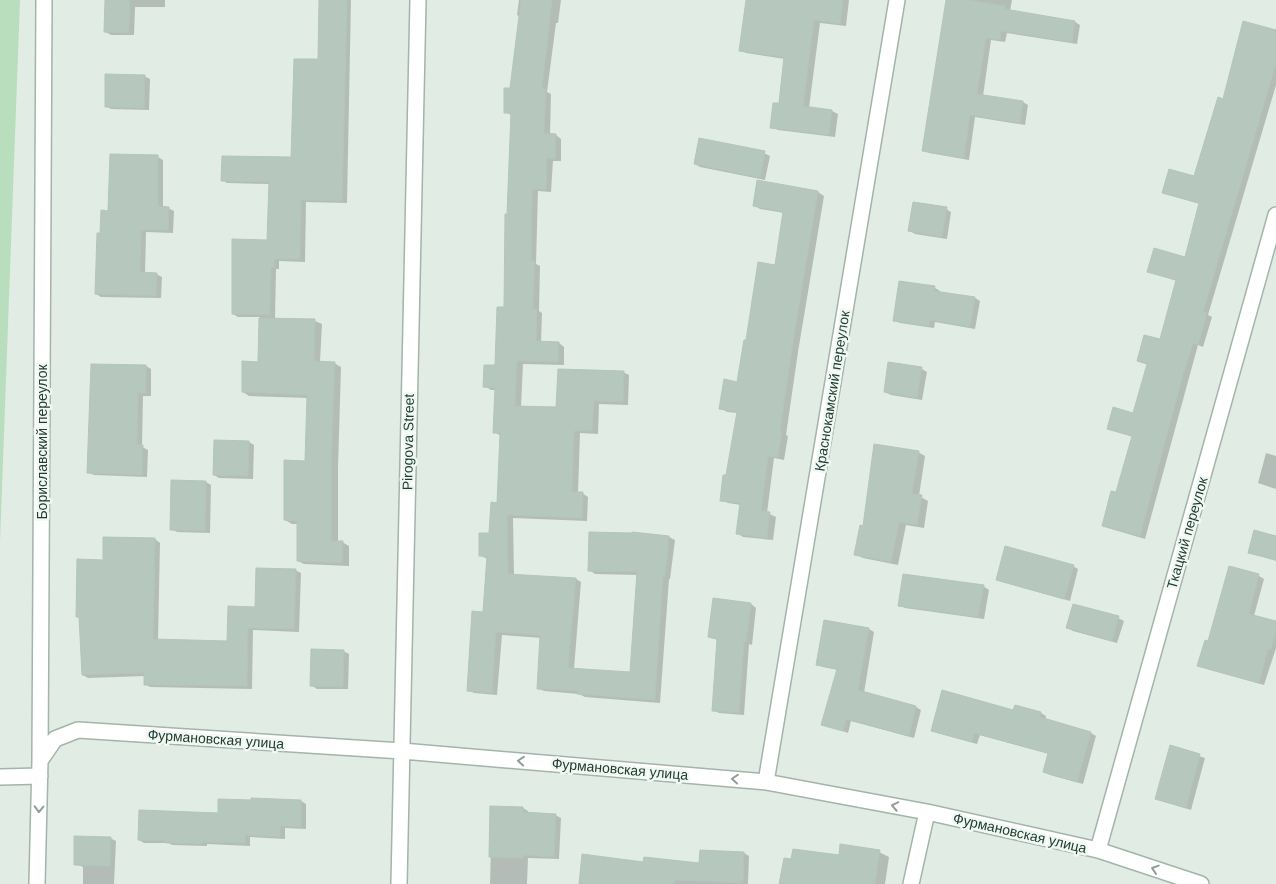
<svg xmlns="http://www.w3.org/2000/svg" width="1276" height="884" font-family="Arial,sans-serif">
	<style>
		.green { fill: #b9debd }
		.shadow { fill: #0003 }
		.building { fill: #b6c7be; stroke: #b3c6bb }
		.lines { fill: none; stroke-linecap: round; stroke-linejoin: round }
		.minor-casing { stroke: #a3b4ab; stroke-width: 18 }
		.minor { stroke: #fff; stroke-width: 15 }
		.oneway { stroke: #909e98 }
		.labels { text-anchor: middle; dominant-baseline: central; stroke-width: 5; stroke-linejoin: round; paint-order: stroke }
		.street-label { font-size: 14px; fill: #203d31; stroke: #f1f8f4 }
	</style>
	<rect width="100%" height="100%" fill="#e1ece5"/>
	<path class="green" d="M0,0H20L0,542Z"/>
	<path class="shadow" d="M106,0H165V7H135L134,35H111L106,32Z
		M320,0H351L347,203L306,202L305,262L279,261V269H276L275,319L315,321L322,324L320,362L334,363L341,367L338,469V542H342L349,546V566L304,564L298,561V524H292L285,520L306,462L308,398L249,396L243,392L259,363L260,317H238L233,314L269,241L270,184L227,183L222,180L292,159L319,61Z
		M519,0H561L558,23H556L547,92L551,94L550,135H556L561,139V161H553L551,192L538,191L536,264L540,266L539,311L542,313L541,343H559L564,347V365L523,364L521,407L558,409L623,372L629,375L628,405L599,404L598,434L580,433L578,493H582L588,497L587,521L513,518L514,575L576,579L581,582L574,669L631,673L638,575L595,574L589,570L633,533L669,537L675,540L670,579H669L660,703L585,697L579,694L544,691L538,688L542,638L502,635L497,695L474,693L468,690L485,613L488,559L481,556L490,534L499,504L501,436L494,432L496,390H491L485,386L496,367L505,309L513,116L505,112L511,89L520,17L517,15Z
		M747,0H849L846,26L820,23L809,108L832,111L838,114L835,137L778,130L772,127L780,105L785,59L746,53L740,50Z
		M947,0H1012L1010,11L1075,22L1080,25L1077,44L1007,33L1005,42L991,40L983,96L1023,102L1028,105L1025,125L975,117L969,160L929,153L924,150Z
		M1276,31V85L1208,315L1212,317L1203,347L1198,345L1145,539L1108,528L1103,525L1117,494L1133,437L1109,429L1134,414L1148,365L1138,361L1160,341L1177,281L1148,271L1186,258L1200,204L1169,195L1163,192L1195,178L1224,100Z
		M144,76L150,79L149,110L111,109L106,106Z
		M764,153L770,156L765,180L700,167L695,164Z
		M158,157L163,160V208H168L174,211L173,233L146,232L145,274H156L162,277L161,298L101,297L96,294L102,234L110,212Z
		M758,181L818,192L824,196L798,352L786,435L788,436L784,460L774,458L767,513L776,517L773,540L743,537L737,533L741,505L728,503L722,500L738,413L727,412L721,408L738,383L747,342L776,267L784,213L760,209L754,205Z
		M946,209L951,212L947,239L915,234L910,231Z
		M935,288L940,291V293L975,298L980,301L975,329L935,322L934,328L900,323L894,320Z
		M146,366L151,369V396H143L142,447L148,450L147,477L94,475L88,472Z
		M922,369L927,372L922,400L891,395L885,392Z
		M215,441L249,442L254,445L253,479L219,478L214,475Z
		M918,452L925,456L919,496L928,501L924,528L906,525L898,565L863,558L856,554L864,527Z
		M1266,453L1276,456V489L1258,483Z
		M173,481L206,482L211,485L210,533L177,532L172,529Z
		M1276,538V561L1249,552Z
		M155,539L160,543L158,640L228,642L295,570L301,573L299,632L253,630L252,689L150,687L145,684V676L88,678L83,675L80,618L77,616L104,561Z
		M1073,566L1078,569L1070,601L1003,582L998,579Z
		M1230,567L1259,576L1264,579L1254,616L1276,623V648L1264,685L1204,668L1199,665L1208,642Z
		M983,586L989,590L984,619L905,608L900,605Z
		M714,599L751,604L756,608L752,645L749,644L744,715L719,713L713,710L718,640L709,637Z
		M1118,618L1124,621L1117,643L1073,631L1068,628Z
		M869,629L874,632L864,693L916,707L921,710L914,738L851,721L848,733L823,724L838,670L823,667L818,664Z
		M343,651L349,654L348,689H317L311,685Z
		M1041,713L1046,716L1045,720L1091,733L1096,736L1083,784L1050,775L1044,772L1049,754L980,735L977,744L938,733L932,730Z
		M1171,747L1205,758L1191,810L1157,799Z
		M219,800L301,801L306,804V829L285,828V839L250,837V846L207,844V846L172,845L169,843H144L139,840L219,814Z
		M492,808H523L528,811V814L555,815L561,818L559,859L528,858L527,884H490Z
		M110,838L116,841L114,884H83V867L75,864Z
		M879,852L889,857L885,884H781L792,860Z
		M744,853L749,856L748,884H580L700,864Z"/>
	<path class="building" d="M105,0H130L129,33L104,32Z
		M319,0H347L342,201L301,200L300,259H274V267H271L270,315L232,314V239L267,240L269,182L221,181L222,156L291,157L294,59H318Z
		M521,0H552L542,89H546L544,133L556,134L555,159L547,158L546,189H532L531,261H535L533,309H537L536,341L559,342L558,362L517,361L515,406L556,407L558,369L624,371L623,402L594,401L592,431H574L572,492H583L582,518L507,515L508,574L576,578L568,668L630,672L637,572L588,571L589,532L632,533V532L669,536L665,577L663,576L655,700L577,694L578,691L537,689L540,635L496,632L492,693L467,691L472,611L483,612L487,556H479V533H489L491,502L497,503L500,433H493L495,388L483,387L484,365H495L497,307H504L505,214H507L511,113H504V88H510Z
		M746,0H843L840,24L814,20L803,106L832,110L829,135L770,128L773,103H779L784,57L739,51Z
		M946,0H968L1005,6V9L1075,21L1072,42L1001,31L1000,40L986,38L977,94L1023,101L1020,123L970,115L964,158L922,151Z
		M1243,21L1276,30V63L1203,312L1207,313L1198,345L1193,343L1183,374L1140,536L1102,526L1111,491L1116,492L1132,436L1107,429L1113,407L1133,413L1147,364L1137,361L1144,335L1160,339L1176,280L1147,272L1154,248L1185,257L1199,203L1162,193L1169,169L1194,176L1218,97L1223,99Z
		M105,74L145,75L144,108L105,107Z
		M699,138L765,151L760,178L694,164Z
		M110,154L158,155V206L169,207L168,230H141L140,272L157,273L156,296L95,294L97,233H100L101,210L108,211Z
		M757,180L818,191L792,348L780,431H782L778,457L768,456L761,511L770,512L767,538L736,534L740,503L720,501L723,475H726L737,412L719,409L724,379L737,382L744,340H746L758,262L775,265L783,212L753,206Z
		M913,202L947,207L942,237L908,231Z
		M899,281L935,286L934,291L975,297L970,327L930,320L929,326L893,321Z
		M259,318L315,319L314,361L335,362L331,465V541H343L342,563L297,561V521L284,520V460L305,461L307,395L242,392V361L258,362Z
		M888,362L922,367L917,398L884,392Z
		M91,364L146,365V393H138L137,445H143L142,475L87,473Z
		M214,440L249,441L248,476L213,475Z
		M874,444L919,451L912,494L922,495L917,525L899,522L891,562L854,555L860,525L863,526Z
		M171,480L206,481L205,531L170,530Z
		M1254,530L1276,536V560L1248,553Z
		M103,537L155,538L153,639L227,641L228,606L255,607L256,568L296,569L294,629L248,628L247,686L144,685V673L82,675L79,617H76L77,559L103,560Z
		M1005,546L1074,565L1064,599L996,580Z
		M1229,566L1259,574L1249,614L1276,621V630L1271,649H1268L1259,683L1197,666L1205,640L1208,641Z
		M903,574L984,585L978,617L898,606Z
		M713,598L751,603L746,642H744L739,713L712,711L717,639L708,637Z
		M1073,604L1119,616L1112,641L1066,628Z
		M824,620L869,628L858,690L916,706L909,736L846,719L843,731L821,725L837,669L816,665Z
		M311,649L344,650L343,687L310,686Z
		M942,690L1013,710L1015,705L1041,712L1040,717L1091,732L1077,782L1043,772L1048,753L974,733L972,742L931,731Z
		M1170,745L1200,754L1186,808L1155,799Z
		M251,798L301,800V827L280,826V837L245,835V843L202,842V844L166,843V841L138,840L139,810L218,813V799L251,800Z
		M490,806L523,807V812L556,814L554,857L523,855V858L489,857Z
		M74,836L111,837L110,866L74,865Z
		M840,844L880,850L875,884H779L784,858L791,859L793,849L839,855Z
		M700,850L744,852L743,883L675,880L674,884H579L582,854L643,862L644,857L699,863Z"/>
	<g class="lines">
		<g class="minor-casing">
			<path id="minor" d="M40,761L55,739L78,730L402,751L766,782L927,812L1098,850L1201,884
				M0,777L40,776
				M766,782L897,0
				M1098,850L1276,215
				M37,884L40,761L44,0
				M399,884L418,0
				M911,884L927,812"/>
		</g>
		<use href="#minor" class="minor"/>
	</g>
	<defs><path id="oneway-chevron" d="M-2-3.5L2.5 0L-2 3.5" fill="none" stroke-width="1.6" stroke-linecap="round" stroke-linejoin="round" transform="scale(1.25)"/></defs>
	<g class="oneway">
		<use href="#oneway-chevron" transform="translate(521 761) rotate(-175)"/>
		<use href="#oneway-chevron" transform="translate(735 779) rotate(-175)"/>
		<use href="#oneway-chevron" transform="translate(895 806) rotate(-169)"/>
		<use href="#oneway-chevron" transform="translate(39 809) rotate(91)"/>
		<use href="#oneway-chevron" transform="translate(1155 869) rotate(-162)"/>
	</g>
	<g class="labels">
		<g class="street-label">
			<text transform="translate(832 391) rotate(-81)">Краснокамский переулок</text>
			<text transform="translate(42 442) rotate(-90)">Бориславский переулок</text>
			<text transform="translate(408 442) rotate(-89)">Pirogova Street</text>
			<text transform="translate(1187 533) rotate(-74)">Ткацкий переулок</text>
			<text transform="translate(216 739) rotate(4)">Фурмановская улица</text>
			<text transform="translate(620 769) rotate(5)">Фурмановская улица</text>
			<text transform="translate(1020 833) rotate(13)">Фурмановская улица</text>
		</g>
	</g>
</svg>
